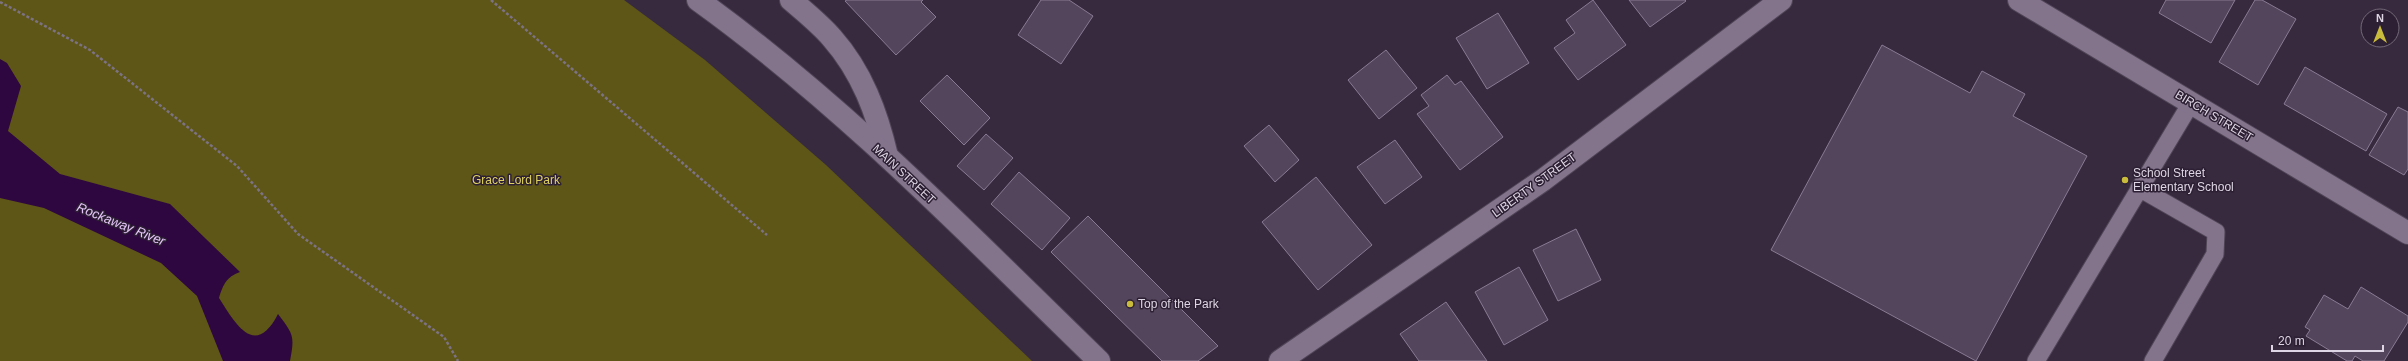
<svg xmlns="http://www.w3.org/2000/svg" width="2408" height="361" font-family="Arial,sans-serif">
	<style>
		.green { fill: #5d5616 }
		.water { fill: #2e0640 }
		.building { fill: #53455b; stroke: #897b93 }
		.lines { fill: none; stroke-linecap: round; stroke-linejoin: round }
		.service-casing { stroke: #504557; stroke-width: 19 }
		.minor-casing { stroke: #504557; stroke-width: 24 }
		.tertiary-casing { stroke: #504557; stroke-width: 24 }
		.path { stroke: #7d7284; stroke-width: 2.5; stroke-dasharray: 3 2; stroke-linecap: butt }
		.service { stroke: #83748c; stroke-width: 17 }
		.minor { stroke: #83748c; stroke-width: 22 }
		.tertiary { stroke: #83748c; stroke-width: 22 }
		.poi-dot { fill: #c9bb3b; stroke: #2d2034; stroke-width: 1.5 }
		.labels { text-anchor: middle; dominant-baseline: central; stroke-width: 3; stroke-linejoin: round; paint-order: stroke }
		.street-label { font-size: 12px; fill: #ded6e4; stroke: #2d2034 }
		.poi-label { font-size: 12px; fill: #ded6e4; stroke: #2d2034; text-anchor: start }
		.park-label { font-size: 12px; fill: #dfd262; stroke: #2d2034 }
		.water-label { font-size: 13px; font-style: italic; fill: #e6c6fb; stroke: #2d2034 }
	</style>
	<rect width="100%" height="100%" fill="#372a3f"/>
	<path class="green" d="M0,0H624L705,60L826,165L1032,361H0Z"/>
	<path class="water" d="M0,59L7,63L21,86L8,131L60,174L170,204L240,272C226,277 223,285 219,298C235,323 255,359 278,314C293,334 295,335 290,361H223L197,296L161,263L44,208L0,198Z"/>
	<path class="building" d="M847,0H923L921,2L936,17L896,55L845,1Z
		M1041,0H1069L1093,16L1061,64L1018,35Z
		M1593,0L1626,45L1578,80L1554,48L1575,33L1566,20Z
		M1629,0H1685L1686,1L1650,27Z
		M2166,0H2235L2211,43L2159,13Z
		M2255,0H2262L2296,19L2258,85L2219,62Z
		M1498,13L1529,63L1487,89L1456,38Z
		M1882,45L1970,93L1982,71L2025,94L2013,116L2087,156L1976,361L1771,250Z
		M1386,50L1417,88L1379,119L1348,80Z
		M2305,67L2387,114L2366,151L2284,104Z
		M947,75L990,118L964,145L920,101Z
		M1447,75L1455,85L1461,81L1503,137L1460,170L1417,114L1429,106L1421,95Z
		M2398,107L2408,112V169L2404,175L2369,155Z
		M1269,125L1299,160L1275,182L1244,146Z
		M986,134L1013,158L984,190L957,166Z
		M1395,140L1422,177L1385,204L1357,167Z
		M1019,172L1070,218L1042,250L991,204Z
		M1316,177L1372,245L1318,290L1262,222Z
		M1088,216L1218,346L1198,361H1162L1051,252Z
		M1576,229L1601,280L1558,301L1533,250Z
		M1519,267L1548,320L1504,345L1475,292Z
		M2361,287L2408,316V322L2384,361H2363L2355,356L2352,361H2347L2306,336L2310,330L2305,327L2324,295L2348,309Z
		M1446,302L1487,361H1419L1400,334Z"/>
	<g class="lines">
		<g class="service-casing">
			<path id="service" d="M2139,188L2216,232L2215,254L2153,361
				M2036,361L2191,103"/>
		</g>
		<g class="minor-casing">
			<path id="minor" d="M791,0C805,12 820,24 832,38C862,72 877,113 887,156
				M2019,0L2408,233
				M1280,361L1543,180L1781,0"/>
		</g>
		<g class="tertiary-casing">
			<path id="tertiary" d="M698,0C844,105 970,236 1099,361"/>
		</g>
		<path class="path" d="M491,0L767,235
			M0,2L90,50L237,166L298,234L444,337L458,361"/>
		<use href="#service" class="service"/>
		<use href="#minor" class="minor"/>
		<use href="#tertiary" class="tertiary"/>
	</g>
	<g class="poi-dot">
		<circle cx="2125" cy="180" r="4"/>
		<circle cx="1130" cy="304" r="4"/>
	</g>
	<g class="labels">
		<g class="street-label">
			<text transform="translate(2214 116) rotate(31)">BIRCH STREET</text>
			<text transform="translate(904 174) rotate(43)">MAIN STREET</text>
			<text transform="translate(1534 185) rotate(-36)">LIBERTY STREET</text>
		</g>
		<g class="poi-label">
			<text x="2133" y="173">School Street<tspan x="2133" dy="14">Elementary School</tspan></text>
			<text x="1138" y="304">Top of the Park</text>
		</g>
		<g class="park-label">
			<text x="516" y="180">Grace Lord Park</text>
		</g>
		<g class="water-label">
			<text transform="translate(121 224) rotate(22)">Rockaway River</text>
		</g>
	</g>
	<g transform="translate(2380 28)"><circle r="19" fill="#2d2034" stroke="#74697a"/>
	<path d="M0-3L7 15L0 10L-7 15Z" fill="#c9bb3b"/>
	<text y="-6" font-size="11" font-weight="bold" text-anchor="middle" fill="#ded6e4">N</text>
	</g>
	<path d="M2272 345v6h111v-6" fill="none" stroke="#ded6e4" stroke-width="2"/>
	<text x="2278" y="345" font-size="12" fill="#ded6e4" stroke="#2d2034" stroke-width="3" paint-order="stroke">20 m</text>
</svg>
